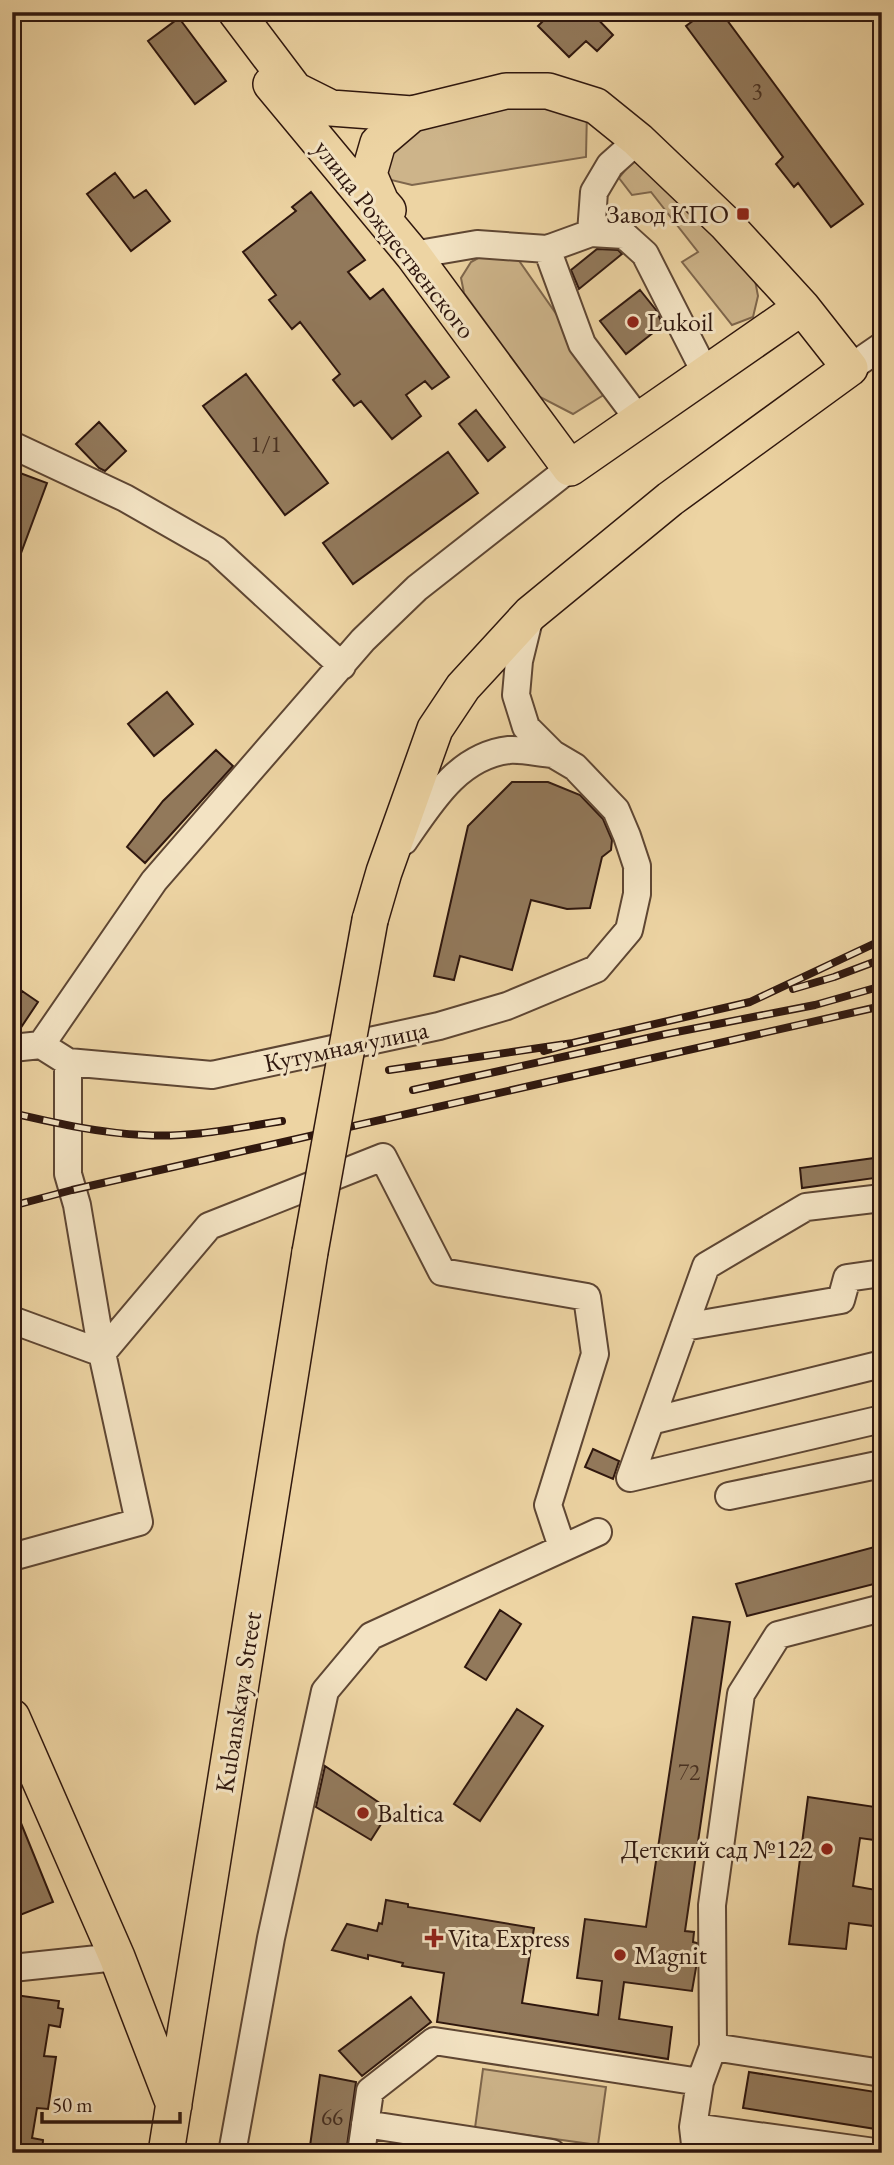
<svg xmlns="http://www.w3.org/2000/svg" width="894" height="2165" font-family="'EB Garamond',serif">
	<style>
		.green { fill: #cdb48a; stroke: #7e664c; stroke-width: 2 }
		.building { fill: #92795b; stroke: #2f170e; stroke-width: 2 }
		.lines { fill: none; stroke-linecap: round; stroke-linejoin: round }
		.minor-casing { stroke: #5e4633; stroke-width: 30 }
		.major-casing { stroke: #2f170e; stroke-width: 38 }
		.minor { stroke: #f3e3c3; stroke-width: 26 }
		.major { stroke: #edd4a3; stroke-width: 35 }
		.rail-casing { stroke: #2f170e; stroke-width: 8 }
		.rail { stroke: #f3e3c3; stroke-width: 5; stroke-dasharray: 16; stroke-linecap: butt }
		.major-bridge-casing { stroke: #2f170e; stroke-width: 38; stroke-linecap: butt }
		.major-bridge { stroke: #edd4a3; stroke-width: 35 }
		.poi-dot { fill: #8f2418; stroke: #f3e3c3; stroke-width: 2.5 }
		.labels { text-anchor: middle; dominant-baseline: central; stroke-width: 6; stroke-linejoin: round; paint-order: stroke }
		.number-label { font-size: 23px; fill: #483021 }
		.poi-label { font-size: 26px; fill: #2f170e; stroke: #f3e3c3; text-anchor: start }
		.street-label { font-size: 26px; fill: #2f170e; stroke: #f3e3c3 }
	</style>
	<rect width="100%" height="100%" fill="#edd4a3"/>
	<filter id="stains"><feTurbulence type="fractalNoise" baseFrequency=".00286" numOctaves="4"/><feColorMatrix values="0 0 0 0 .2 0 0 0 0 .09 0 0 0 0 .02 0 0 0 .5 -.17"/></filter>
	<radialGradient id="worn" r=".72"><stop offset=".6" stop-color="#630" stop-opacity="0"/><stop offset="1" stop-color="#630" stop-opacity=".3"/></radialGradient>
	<path class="green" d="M502,98L587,110L586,157L412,185L387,179L381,159L404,135Z
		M648,158L753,270L758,296L753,317L732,325L682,262L698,252L651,192L632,195L619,178L631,163Z
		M491,251L515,255L610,391L573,414L540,397L464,293L461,278L471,262Z
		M483,2069L606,2087L598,2145L475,2128Z"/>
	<path class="building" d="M552,12H591L613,35L597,51L586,41L569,57L538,26Z
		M705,12H721L863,204L831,227L798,183L794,187L776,164L783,157L686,26Z
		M179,18L226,81L195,104L148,41Z
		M115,173L134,198L146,190L170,221L131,251L87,194Z
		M311,192L365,260L348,272L370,299L383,289L449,377L432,389L425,381L406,395L421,416L392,439L361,401L354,406L333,380L340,374L300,322L292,329L269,300L276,295L243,252L296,211L292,207Z
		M597,249L618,250L622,254L579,289L571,270Z
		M640,290L656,310L663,325L626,354L600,321Z
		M246,374L328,483L285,515L203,406Z
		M476,410L505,447L488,461L459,424Z
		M99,422L126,451L105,471L99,468L76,444Z
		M448,452L478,493L353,584L323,543Z
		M12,470L47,483L14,572H12Z
		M167,692L193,724L154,756L128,724Z
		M216,750L233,766L145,863L127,847L163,801Z
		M512,782H548L580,795L603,819L612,840L611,850L602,857L590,908L567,909L531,900L512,970L460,956L454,980L434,976L468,826Z
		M22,991L38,1002L18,1032H12V1005Z
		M882,1157V1177L802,1188L800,1168Z
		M593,1449L619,1461L613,1479L585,1467Z
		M882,1545V1582L747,1616L736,1584Z
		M500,1610L521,1624L486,1680L465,1667Z
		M693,1617L730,1622L685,1931L694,1932L693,1942L697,1943V1962L692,1991L624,1982L619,2019L672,2027L668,2059L437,2022L444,1973L402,1966L403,1963L368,1955V1959L332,1950L347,1924L377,1931L379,1923L382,1924L386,1900L408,1904V1907L534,1928L522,2003L598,2015L602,1981L577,1978L585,1919L646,1927Z
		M517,1709L543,1726L480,1821L454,1804Z
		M325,1766L390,1810L371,1840L316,1807Z
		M808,1797L882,1808V1841L860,1838L853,1886L882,1891V1927L849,1923L846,1949L789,1944Z
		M12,1801L53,1902L20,1915L12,1895Z
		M15,1995L59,2001L58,2008L63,2009L60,2027L49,2025L44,2056L56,2057L48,2109L37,2108L32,2138L43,2140L42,2153H12V2010Z
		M411,1997L431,2022L362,2076L339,2051Z
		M749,2072L882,2093V2130L743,2108Z
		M320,2075L356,2082L346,2153H309Z"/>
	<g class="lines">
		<g class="minor-casing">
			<path id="minor" d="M591,233L594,192L610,165L638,140
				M547,249L582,344L639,420
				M413,255L477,244L547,249L591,233L624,235L645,254L706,374
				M850,368L882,346
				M12,445L125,498L216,550L342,666
				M404,841C431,802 458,756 509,750C523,749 539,753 553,754
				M41,1045L68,1062L212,1075L439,1026L507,1006L596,969L629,930L637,894V866L627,836L616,810L575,767L553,754L526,727L516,695L519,661L530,616
				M41,1045L154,881L363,640L417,588L570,468
				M12,1048L41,1045
				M68,1062V1174L77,1205L102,1353
				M882,1198L806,1207L706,1266L630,1478L882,1419
				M12,1320L102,1353L139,1522L12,1557
				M684,1327L841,1300L847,1278L882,1273
				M102,1353L209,1226L383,1157L442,1272L587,1297L595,1354L548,1505L562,1547
				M651,1421L882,1364
				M729,1496L882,1464
				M12,1968L117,1957
				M713,2047L882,2073
				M365,2124L552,2153
				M693,2127L882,2153
				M232,2153L271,1938L325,1691L371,1636L598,1532
				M361,2153L370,2091L434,2041L700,2082
				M696,2153L693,2127L700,2082L713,2047L712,1905L741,1694L778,1635L882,1608"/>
		</g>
		<g class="major-casing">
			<path id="major" d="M236,12L295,90L331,108L412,114L506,91H548L596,106L638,140L725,223L802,307L850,368L670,499L530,614L463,687L435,729L384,872L370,920
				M271,84L413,255L570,468L802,307
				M388,210L381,202L369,174L378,143L412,114
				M12,1717L117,1957L174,2105
				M166,2153L310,1252"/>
		</g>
		<use href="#minor" class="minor"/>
		<use href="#major" class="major"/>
		<g class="rail-casing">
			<path id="rail" d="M793,989L834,977L882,959
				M573,1043L750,1002L882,940
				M389,1070L573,1043L544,1051
				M413,1090L666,1034L815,1005L882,986
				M12,1113C56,1123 99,1133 144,1135C190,1138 237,1128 282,1121
				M12,1206L72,1190L882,1006"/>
		</g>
		<use href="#rail" class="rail"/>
		<g class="major-bridge-casing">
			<path id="major-bridge" d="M310,1252L370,920"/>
		</g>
		<use href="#major-bridge" class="major-bridge"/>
	</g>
	<g class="poi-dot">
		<rect x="736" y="207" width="14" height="14" rx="3.5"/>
		<circle cx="633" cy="322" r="7"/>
		<circle cx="363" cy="1813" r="7"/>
		<circle cx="827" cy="1849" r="7"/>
		<path d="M430.5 1927.5h7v7h7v7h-7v7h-7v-7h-7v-7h7z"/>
		<circle cx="620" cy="1955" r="7"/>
	</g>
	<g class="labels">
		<g class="number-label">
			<text x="757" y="91">3</text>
			<text x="266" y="444">1/1</text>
			<text x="689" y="1772">72</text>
			<text x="332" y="2117">66</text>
		</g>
		<g class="poi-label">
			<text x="729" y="214" text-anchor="end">Завод КПО</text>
			<text x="647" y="322">Lukoil</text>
			<text x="377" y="1813">Baltica</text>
			<text x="813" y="1849" text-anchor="end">Детский сад №122</text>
			<text x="448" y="1938">Vita Express</text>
			<text x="634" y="1955">Magnit</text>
		</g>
		<g class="street-label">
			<text transform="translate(395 239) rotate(52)">улица Рождественского</text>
			<text transform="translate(346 1046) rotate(-12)">Кутумная улица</text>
			<text transform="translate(238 1702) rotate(-81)">Kubanskaya Street</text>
		</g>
	</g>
	<rect width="894" height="2165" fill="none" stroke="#edd4a3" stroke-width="42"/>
	<rect x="14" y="14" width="866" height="2137" fill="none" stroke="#2f170e" stroke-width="3.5"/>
	<rect x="21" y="21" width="852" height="2123" fill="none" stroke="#2f170e" stroke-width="2"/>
	<path d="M42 2112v10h138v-10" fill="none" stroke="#2f170e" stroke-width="3.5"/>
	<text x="52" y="2112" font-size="21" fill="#2f170e" stroke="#f3e3c3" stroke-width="5" paint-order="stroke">50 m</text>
	<rect width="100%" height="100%" filter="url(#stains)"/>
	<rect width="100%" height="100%" fill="url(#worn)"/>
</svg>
